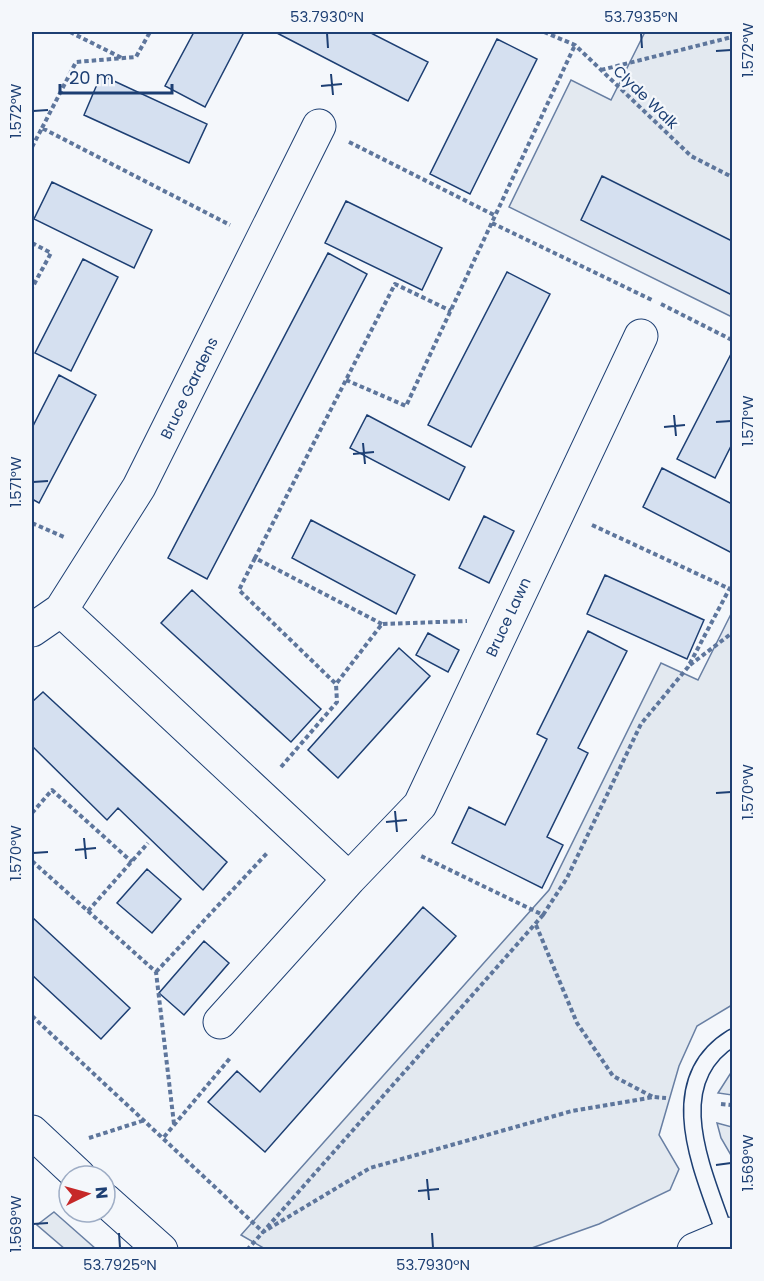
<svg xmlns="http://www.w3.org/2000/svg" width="764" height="1281" font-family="Poppins,sans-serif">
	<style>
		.green { fill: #e3e9f0; stroke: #687fa3; stroke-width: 1.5 }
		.building { fill: #d5e0f0; stroke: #1d3f73; stroke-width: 1.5 }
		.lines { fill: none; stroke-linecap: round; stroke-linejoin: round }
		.service-casing { stroke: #1d3f73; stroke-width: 19 }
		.minor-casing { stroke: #1d3f73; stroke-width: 35 }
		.secondary-casing { stroke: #1d3f73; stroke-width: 35 }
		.trunk-casing { stroke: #1d3f73; stroke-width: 35 }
		.path { stroke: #5e769c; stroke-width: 4; stroke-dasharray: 4.5 3; stroke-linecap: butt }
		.service { stroke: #f4f7fb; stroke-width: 16 }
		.minor { stroke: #f4f7fb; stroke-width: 33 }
		.secondary { stroke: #f4f7fb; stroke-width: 33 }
		.trunk { stroke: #f4f7fb; stroke-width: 33 }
		.ticks { fill: none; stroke: #1d3f73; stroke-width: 2 }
		.labels { text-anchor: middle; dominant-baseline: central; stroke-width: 4.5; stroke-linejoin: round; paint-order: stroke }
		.street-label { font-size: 15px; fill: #1d3f73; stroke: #f4f7fb }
		.neatline { fill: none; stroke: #1d3f73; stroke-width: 2 }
		.ticks-label { font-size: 15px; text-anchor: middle; fill: #1d3f73 }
	</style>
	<rect width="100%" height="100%" fill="#f4f7fb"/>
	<path class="green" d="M645,32H732V317L509,207L571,80L611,100Z
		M732,612V1005L697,1026L679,1066L659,1135L679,1169L670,1190L599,1224L529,1249L267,1250L241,1235L549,890L661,663L698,680Z
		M732,1071V1095L718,1093Z
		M717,1123L732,1127V1157L721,1138Z
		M54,1212L96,1249H65L37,1225Z"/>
	<path class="building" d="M194,32H244L205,107L165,86Z
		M275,32H369L428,62L408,101Z
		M497,39L537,59L470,194L430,174Z
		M101,75L207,124L189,163L84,115Z
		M602,176L732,241V295L581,220Z
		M52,182L152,230L134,268L34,219Z
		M346,201L442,248L422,290L325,243Z
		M328,253L367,274L207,579L168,558Z
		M83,259L118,277L71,371L35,353Z
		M507,272L550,294L471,447L428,425Z
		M731,354L732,444L715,478L677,459Z
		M59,375L96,395L39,503L32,499V428Z
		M367,415L465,467L449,500L350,448Z
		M662,468L732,504V553L643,507Z
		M484,516L514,531L489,583L459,568Z
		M311,520L415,575L396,614L292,558Z
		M605,575L704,620L687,659L587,614Z
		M192,590L321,709L291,742L161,623Z
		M588,631L627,651L578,748L588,753L547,837L563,845L542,888L452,843L469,807L505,825L547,739L537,734Z
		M428,633L459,650L448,672L416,655Z
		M399,648L430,676L338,778L308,750Z
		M43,692L227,862L203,890L118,808L107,820L32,746V702Z
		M147,869L181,899L152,933L117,903Z
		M423,907L456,936L265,1152L208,1102L237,1071L260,1092Z
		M32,917L130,1008L101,1039L32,975Z
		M204,941L229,963L184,1015L159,993Z"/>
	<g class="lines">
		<g class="service-casing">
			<path id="service" d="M726,1237C705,1174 659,1083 732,1038"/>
		</g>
		<g class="minor-casing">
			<path id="minor" d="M61,610L349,879
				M32,630L61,610L139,487L319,126
				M220,1022L349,879L420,805L641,336"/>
		</g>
		<g class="secondary-casing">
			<path id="secondary" d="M32,1132L79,1176
				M105,1200L161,1250"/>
		</g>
		<g class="trunk-casing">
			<path id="trunk" d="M694,1250L732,1234"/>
		</g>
		<path class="path" d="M70,32L122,58
			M544,32L575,45L691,156L732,177
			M601,70L732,37
			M42,128L76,62L136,57L150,32
			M349,142L496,216
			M32,147L42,128L230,225
			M492,223L654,301
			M32,243L51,253L32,288
			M661,304L732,340
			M346,380L406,406L575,45
			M32,523L64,537
			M592,525L730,589
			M255,558L239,590L336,684L382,624L467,621
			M382,624L255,558L395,284L451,311
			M690,665L732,633
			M281,767L337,702L336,684
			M32,813L52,790L132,862
			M32,861L156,972L174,1124
			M88,911L148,843
			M543,915L567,878L641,724L688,667L732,584
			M536,925L577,1023L613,1076L653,1097
			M156,972L268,852
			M32,1016L263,1232L543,915L421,856
			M721,1104L732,1105
			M164,1137L231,1057
			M89,1138L145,1120
			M247,1250L263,1232L370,1168L572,1111L654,1097L666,1098"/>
		<use href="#service" class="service"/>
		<use href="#minor" class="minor"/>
		<use href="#secondary" class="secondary"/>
		<use href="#trunk" class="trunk"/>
	</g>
	<path class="ticks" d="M327,33L328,48M641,33L642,48M716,51L731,50M331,74L333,95M321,86L342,84M33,111L48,110M674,415L676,436M716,422L731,421M664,427L685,425M363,443L365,464M353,454L374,452M33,482L48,481M716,793L731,792M395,811L397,832M386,822L407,820M84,838L86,859M75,850L96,848M33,853L48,852M716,1165L731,1163M427,1179L429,1200M418,1191L439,1189M33,1224L48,1223M119,1233L120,1248M432,1233L433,1248"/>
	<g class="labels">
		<g class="street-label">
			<text transform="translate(646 97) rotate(44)">Clyde Walk</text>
			<text transform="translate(189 388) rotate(-64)">Bruce Gardens</text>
			<text transform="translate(508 617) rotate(-65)">Bruce Lawn</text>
		</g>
	</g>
	<rect width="764" height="1281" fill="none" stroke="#f4f7fb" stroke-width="66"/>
	<g transform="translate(87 1194) rotate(85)"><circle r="28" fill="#f4f7fb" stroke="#9eadc5" stroke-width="1.5"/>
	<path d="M0-4.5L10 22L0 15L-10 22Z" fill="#c62828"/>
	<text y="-9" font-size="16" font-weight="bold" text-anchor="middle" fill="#1d3f73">N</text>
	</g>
	<path d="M60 84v9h112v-9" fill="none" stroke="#1d3f73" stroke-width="3"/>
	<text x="69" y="84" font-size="18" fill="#1d3f73" stroke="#f4f7fb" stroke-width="4.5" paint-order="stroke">20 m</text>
	<rect x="33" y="33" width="698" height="1215" class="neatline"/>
	<g class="ticks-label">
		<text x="327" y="22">53.7930°N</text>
		<text x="641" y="22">53.7935°N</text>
		<text transform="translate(748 50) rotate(-90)" y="5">1.572°W</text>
		<text transform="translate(16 111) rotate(-90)" y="5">1.572°W</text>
		<text transform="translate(748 421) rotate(-90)" y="5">1.571°W</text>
		<text transform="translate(16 482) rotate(-90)" y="5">1.571°W</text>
		<text transform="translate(748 792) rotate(-90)" y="5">1.570°W</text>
		<text transform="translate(16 853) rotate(-90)" y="5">1.570°W</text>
		<text transform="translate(748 1163) rotate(-90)" y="5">1.569°W</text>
		<text transform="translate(16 1224) rotate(-90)" y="5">1.569°W</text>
		<text x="120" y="1270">53.7925°N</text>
		<text x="433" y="1270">53.7930°N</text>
	</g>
</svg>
